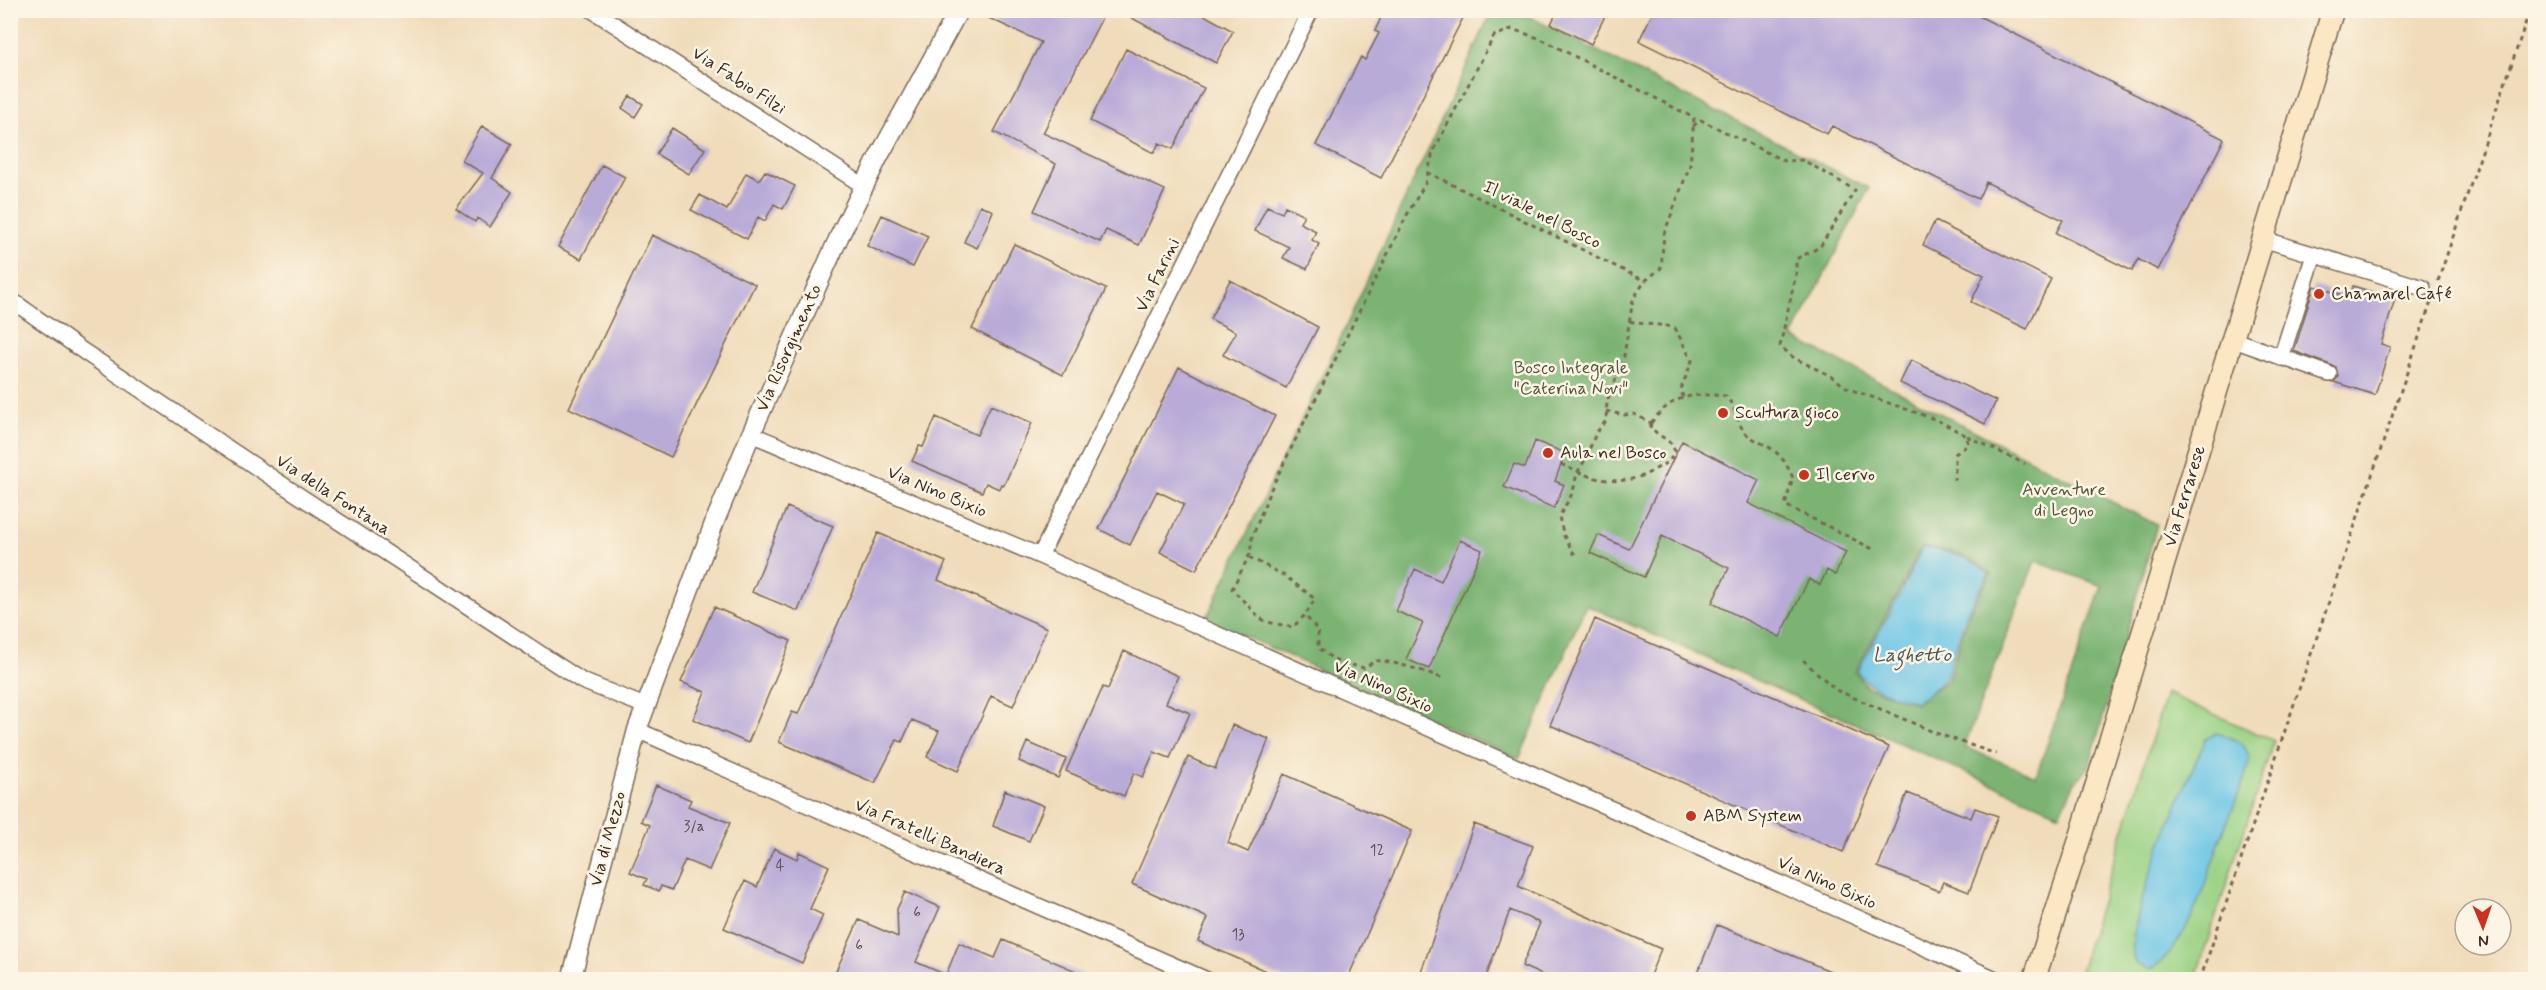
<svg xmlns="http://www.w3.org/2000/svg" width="2546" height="990" font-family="Mynerve,sans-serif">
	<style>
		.green { fill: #99d184; stroke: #6a7e51; stroke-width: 1.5 }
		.forest { fill: #7ab372; stroke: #5a6e48; stroke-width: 1.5; fill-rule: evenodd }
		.water { fill: #68c4e6; stroke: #527782; stroke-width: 1.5 }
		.building { fill: #b9abd8 }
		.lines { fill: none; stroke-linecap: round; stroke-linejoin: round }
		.minor-casing { stroke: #7a6855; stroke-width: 18 }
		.tertiary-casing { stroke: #7a6855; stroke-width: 21 }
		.secondary-casing { stroke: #7a6855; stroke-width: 24 }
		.path { stroke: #7a6855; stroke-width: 3; stroke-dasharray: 4.5 4.5; stroke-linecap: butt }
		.minor { stroke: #fff; stroke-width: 15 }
		.tertiary { stroke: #fff; stroke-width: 18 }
		.secondary { stroke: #fbe7c3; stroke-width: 21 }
		.poi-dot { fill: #c8321e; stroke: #fcf5e5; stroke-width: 2 }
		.labels { text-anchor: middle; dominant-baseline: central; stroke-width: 5; stroke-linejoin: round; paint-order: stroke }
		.number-label { font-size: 15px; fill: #5a4a4c }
		.street-label { font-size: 18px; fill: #3b2a1e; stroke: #fcf5e5 }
		.poi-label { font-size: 18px; fill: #3b2a1e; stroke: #fcf5e5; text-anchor: start }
		.park-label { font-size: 18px; fill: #525438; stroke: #fcf5e5 }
		.water-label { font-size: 20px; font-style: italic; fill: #48585a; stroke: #fcf5e5 }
	</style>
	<rect width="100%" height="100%" fill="#fcf5e5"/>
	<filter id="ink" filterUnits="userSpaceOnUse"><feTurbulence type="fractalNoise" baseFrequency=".0167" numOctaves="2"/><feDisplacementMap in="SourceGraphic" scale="12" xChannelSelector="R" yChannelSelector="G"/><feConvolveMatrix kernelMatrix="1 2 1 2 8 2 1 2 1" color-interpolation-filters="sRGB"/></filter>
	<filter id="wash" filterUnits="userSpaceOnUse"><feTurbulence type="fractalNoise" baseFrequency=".008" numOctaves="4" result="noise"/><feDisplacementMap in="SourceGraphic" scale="24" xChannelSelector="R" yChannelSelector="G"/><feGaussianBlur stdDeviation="1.35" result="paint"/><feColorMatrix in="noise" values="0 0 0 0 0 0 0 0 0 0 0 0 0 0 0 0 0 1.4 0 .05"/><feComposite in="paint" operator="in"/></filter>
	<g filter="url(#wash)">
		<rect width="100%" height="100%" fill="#f0dcba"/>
		<path class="green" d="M2166,693L2274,741L2195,979L2077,980Z"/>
		<path class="forest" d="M1492,11H1518L1869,188L1792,337L2157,525L2089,767L2075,782L2060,814L1586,605L1519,759L1206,619L1345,328ZM1921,547C1945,548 1973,556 1991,574L1970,610L1948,680L1916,703L1867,687L1855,672L1903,584ZM2035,561L2102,586L2036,776L1964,747Z"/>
		<path class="water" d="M1922,548C1945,550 1971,557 1989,574L1968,610L1946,678L1931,692L1916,702C1893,695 1872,691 1857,672L1902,590Z
			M2216,733C2230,737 2249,743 2249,760C2248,775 2227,822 2221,838C2211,865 2203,894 2190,920C2181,939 2169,957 2151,970L2136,964C2117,933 2189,776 2206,739Z"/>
		<g id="blocks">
			<path class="building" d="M971,10H1106L1043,133L1165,190L1139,245L1106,230L1100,242L1034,211L1056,164L994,132L1041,42Z
				M1117,10H1195L1233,31L1216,63Z
				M1391,10H1467L1381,178L1316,145L1361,57L1365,60L1379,33L1375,31L1383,13L1388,16Z
				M1558,10H1608L1591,44L1551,24Z
				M1654,10H1967L2224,139L2158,270L2138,259L2132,271L2056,233L2063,220L1986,182L1978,199L1832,126L1827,134L1639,41Z
				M1126,49L1204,88L1173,149L1159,143L1154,153L1090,121Z
				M630,96L643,104L635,117L622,108Z
				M482,126L512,144L492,178L512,192L490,227L477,218L475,222L456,209L483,173L462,161Z
				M672,128L705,149L689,174L656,154Z
				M602,165L625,177L581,259L558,247Z
				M765,171L795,186L783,209L774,204L765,221L758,217L747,239L691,210L700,195L727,210L746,173L759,180Z
				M980,205L993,211L977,248L964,242Z
				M1267,206L1282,213L1285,206L1304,215L1300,223L1316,231L1312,240L1319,244L1307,269L1283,258L1289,247L1255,231Z
				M882,215L928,236L913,267L867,246Z
				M1935,221L2051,279L2027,329L1971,302L1984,275L1923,245Z
				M652,235L755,284L671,457L569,408Z
				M1014,244L1106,289L1063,375L972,329Z
				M1230,280L1318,327L1286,388L1223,355L1236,332L1210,319Z
				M2314,286L2349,297L2353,286L2395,299L2381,344L2390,347L2375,395L2334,382L2338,377L2336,367L2294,351Z
				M1911,360L1996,401L1985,424L1900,383Z
				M1179,367L1275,416L1196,570L1160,552L1184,504L1157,491L1130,545L1099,529Z
				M991,405L1032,423L1004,485L1001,484L999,489L986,483L982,492L912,461L919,446L923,447L936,417L977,435Z
				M1535,441L1565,453L1555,481L1564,485L1554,508L1504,487L1514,464L1525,468Z
				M1682,441L1759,480L1748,503L1846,552L1835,575L1827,570L1820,585L1809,579L1780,637L1712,603L1729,568L1662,536L1644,577L1590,553L1598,535L1629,549Z
				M787,507L833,526L798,611L752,592Z
				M878,533L946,562L938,580L1047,628L1013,706L991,696L958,771L927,757L939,731L912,720L902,742L897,740L875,783L779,742L792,712L798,714Z
				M1460,540L1482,550L1429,669L1406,659L1423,623L1396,611L1415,569L1441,581Z
				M714,607L791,641L748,743L693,719L705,692L681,682Z
				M1595,619L1889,747L1843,852L1550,725Z
				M1124,651L1178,676L1166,703L1190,713L1170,758L1154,752L1143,777L1134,773L1124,796L1066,771L1103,687L1108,689Z
				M1232,725L1269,739L1228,843L1248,852L1284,774L1412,831L1347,980H1286L1198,941L1208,918L1132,884L1188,757L1215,769Z
				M1027,742L1066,759L1058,778L1019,761Z
				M656,785L691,800L688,806L730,823L709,870L685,860L672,890L661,886L659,891L644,885L647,879L630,872L650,825L641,821Z
				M1005,790L1044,806L1029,841L993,826Z
				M1907,793L1971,818L1975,808L1998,816L1969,892L1943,882L1939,891L1878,867Z
				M1474,824L1533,846L1518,886L1661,949L1648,980H1553L1522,966L1540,923L1510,910L1485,980H1418Z
				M774,848L797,859L799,852L829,866L810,909L823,915L802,963L724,928L745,881L757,887Z
				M905,892L940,907L916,962L946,975L959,943L995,958L1003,940L1097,980H832L859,920L898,937L897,909Z
				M1717,925L1850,979V980H1695Z"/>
		</g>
	</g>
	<g filter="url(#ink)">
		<use href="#blocks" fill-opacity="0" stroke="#7a6855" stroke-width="1.5"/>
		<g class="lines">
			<g class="minor-casing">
				<path id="minor" d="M592,10L864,186
					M2263,239L2423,288
					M10,299L83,351L280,483L582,681L645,706
					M2234,340L2329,374
					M2281,358L2314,255
					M751,434L1040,556L1998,980
					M1040,556L1311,10
					M637,730L1207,980"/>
			</g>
			<g class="tertiary-casing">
				<path id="tertiary" d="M571,980L637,730L715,521L751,434L839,237L878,158L959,10"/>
			</g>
			<g class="secondary-casing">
				<path id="secondary" d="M2034,980L2081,835L2333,10"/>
			</g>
			<path class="path" d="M1693,126L1701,120L1784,161L1803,160L1855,190L1820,247L1796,259V274L1780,346L1794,358L1831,376L1849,389L1937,420L1967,436L1968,445L1955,454V480
				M1427,172L1645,281
				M2438,281L2530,10
				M1630,321C1645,326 1660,323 1675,328L1692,361L1681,389L1683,398
				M1606,411L1624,415L1634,414L1651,423
				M1651,423C1673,394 1693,393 1726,396C1735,407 1736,418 1743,430C1749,438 1758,441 1767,446C1780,453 1787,464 1793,478L1785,505L1873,549
				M1967,436L2025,464
				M1561,464C1592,480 1622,489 1654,470C1664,464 1670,462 1675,452L1672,444L1650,428L1651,423
				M1249,557L1285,576L1315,599L1306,614
				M1803,660L1836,690L1936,733L1996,754
				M1441,678C1432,673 1386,659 1376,661C1372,662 1368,666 1364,668L1336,661L1318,648V631L1305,615L1293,627L1267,622L1260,618L1232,589L1250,554L1252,538L1269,493L1408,213L1425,184L1433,152L1494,36L1512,29L1541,39L1694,118L1690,165L1664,234L1661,268L1645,281L1633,299L1623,362L1607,401L1606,421L1596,433L1585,460L1577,473L1573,492L1559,517L1564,536L1576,557
				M2200,980L2431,302"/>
			<use href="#minor" class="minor"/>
			<use href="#tertiary" class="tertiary"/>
			<use href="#secondary" class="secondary"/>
		</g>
	</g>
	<g class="poi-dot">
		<circle cx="2319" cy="294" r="6"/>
		<circle cx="1723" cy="413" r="6"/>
		<circle cx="1548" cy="453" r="6"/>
		<circle cx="1804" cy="475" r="6"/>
		<circle cx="1691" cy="816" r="6"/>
	</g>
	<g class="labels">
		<g class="number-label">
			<text x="694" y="827">3/a</text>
			<text x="1377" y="851">12</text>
			<text x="780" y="866">4</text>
			<text x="917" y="913">6</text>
			<text x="1238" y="935">13</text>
			<text x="859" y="946">6</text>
		</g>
		<g class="street-label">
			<text transform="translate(739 81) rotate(33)">Via Fabio Filzi</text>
			<text transform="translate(1542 215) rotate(27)">Il viale nel Bosco</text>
			<text transform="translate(1158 275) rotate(-64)">Via Farini</text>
			<text transform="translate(789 348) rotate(-66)">Via Risorgimento</text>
			<text transform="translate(937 492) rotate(23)">Via Nino Bixio</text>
			<text transform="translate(333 495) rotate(33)">Via della Fontana</text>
			<text transform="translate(2185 496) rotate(-73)">Via Ferrarese</text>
			<text transform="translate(1383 687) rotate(24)">Via Nino Bixio</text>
			<text transform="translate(930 837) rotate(24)">Via Fratelli Bandiera</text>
			<text transform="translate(608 839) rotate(-75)">Via di Mezzo</text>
			<text transform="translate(1827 883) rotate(24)">Via Nino Bixio</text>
		</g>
		<g class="poi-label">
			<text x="2331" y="294">Chamarel Café</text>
			<text x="1735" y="413">Scultura gioco</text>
			<text x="1560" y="453">Aula nel Bosco</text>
			<text x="1816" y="475">Il cervo</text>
			<text x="1703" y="816">ABM System</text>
		</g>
		<g class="park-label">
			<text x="1571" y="368">Bosco Integrale<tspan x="1571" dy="21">"Caterina Novi"</tspan></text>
			<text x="2064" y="490">Avventure<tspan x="2064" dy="21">di Legno</tspan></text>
		</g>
		<g class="water-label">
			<text x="1912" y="655">Laghetto</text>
		</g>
	</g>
	<rect width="2546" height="990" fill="none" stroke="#fcf5e5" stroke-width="36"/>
	<g transform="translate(2483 927) rotate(178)"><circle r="28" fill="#fcf5e5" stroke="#afa495" stroke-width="1.5"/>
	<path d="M0-4.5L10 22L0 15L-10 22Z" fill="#c8321e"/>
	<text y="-9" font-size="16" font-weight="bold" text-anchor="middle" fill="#3b2a1e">N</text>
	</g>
</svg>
